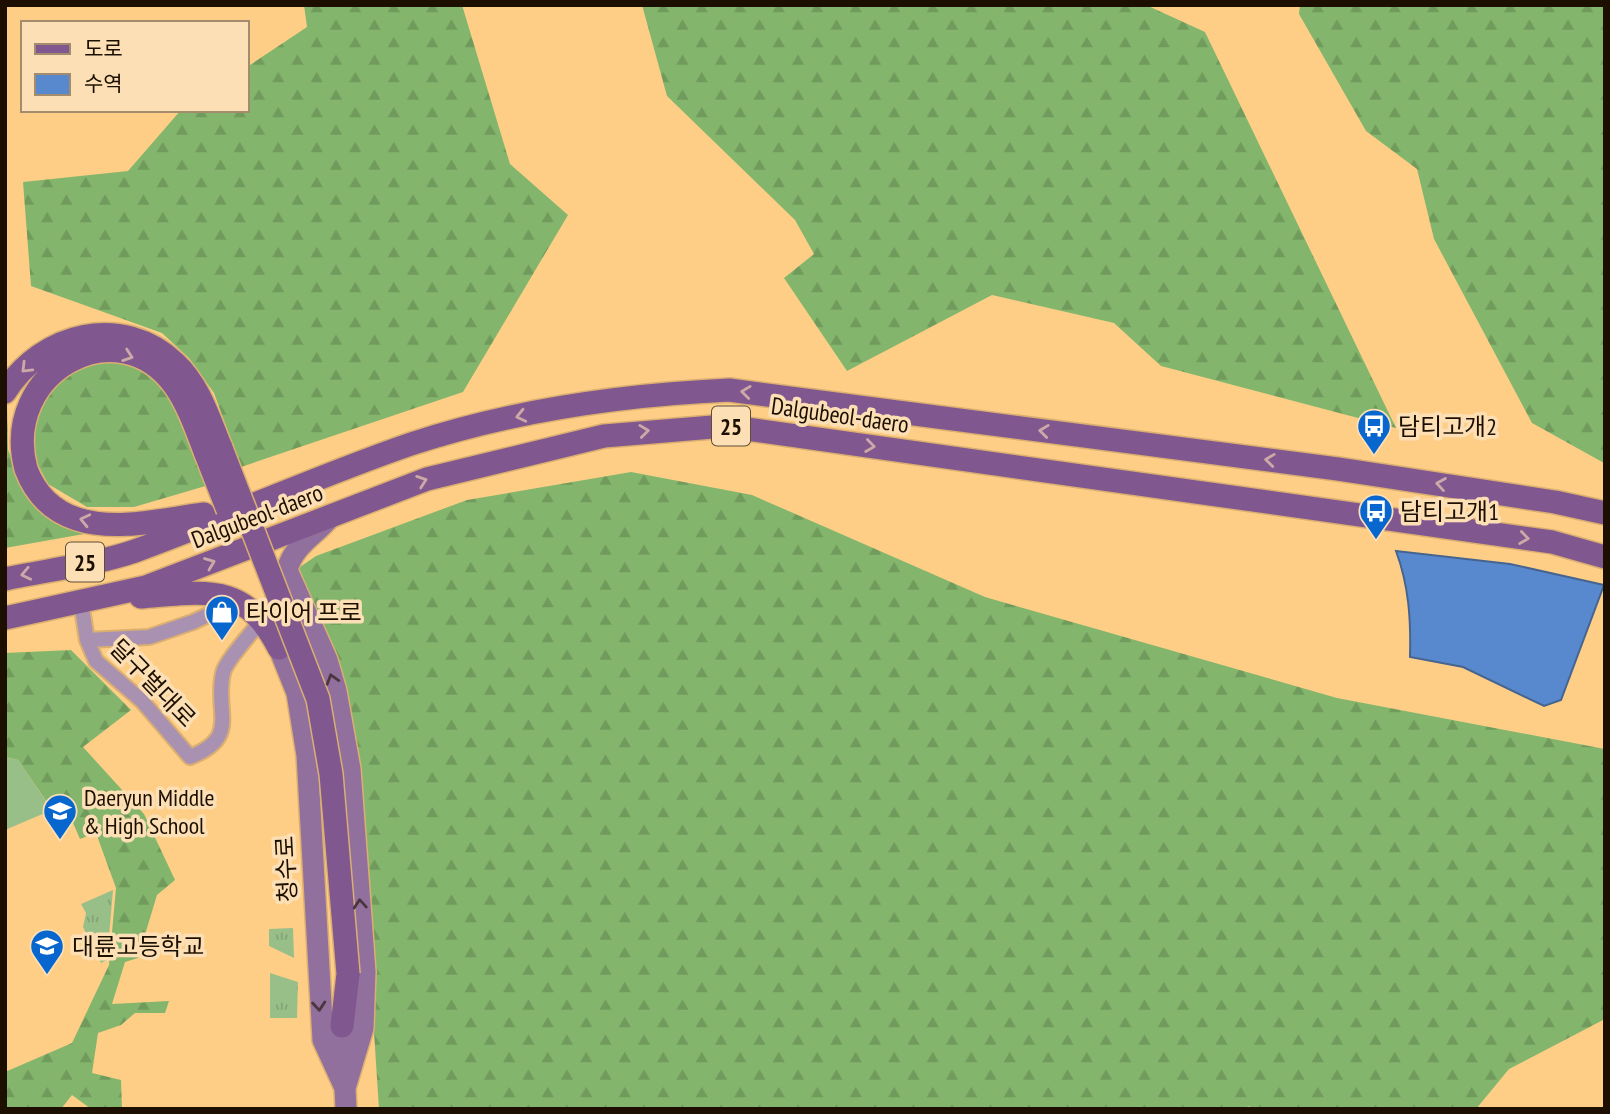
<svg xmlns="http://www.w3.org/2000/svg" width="1610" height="1114" font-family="'PT Sans Narrow','Noto Sans KR',sans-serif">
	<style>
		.grass { fill: url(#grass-tufts) }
		.forest { fill: url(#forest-firs) }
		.pitch { fill: #99bf89 }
		.water { fill: #5889ce; stroke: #466490; stroke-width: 2 }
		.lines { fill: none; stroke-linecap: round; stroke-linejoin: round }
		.street-casing { stroke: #daaf71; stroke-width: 18 }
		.secondary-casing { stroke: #daaf71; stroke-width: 24 }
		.primary-casing { stroke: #daaf71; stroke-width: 26 }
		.street { stroke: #a992b1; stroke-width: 14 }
		.secondary { stroke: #92709e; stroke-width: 21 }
		.primary { stroke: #815790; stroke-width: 23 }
		.primary-bridge-casing { stroke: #daaf71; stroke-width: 26; stroke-linecap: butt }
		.primary-bridge { stroke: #815790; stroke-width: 23 }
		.oneway { stroke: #cba9a6 }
		.oneway2 { stroke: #4b363f }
		.labels { text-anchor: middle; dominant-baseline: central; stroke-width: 7; stroke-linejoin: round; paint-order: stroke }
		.shield { fill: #fcdfb5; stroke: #5f4d36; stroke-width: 2 }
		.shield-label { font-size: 23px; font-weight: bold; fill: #1c0f00 }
		.street-label { font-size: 24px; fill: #1c0f00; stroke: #fcdfb5 }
		.poi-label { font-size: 24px; fill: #1c0f00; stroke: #fcdfb5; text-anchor: start }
	</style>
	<defs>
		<pattern id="grass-tufts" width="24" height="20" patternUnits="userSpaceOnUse" patternTransform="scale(1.75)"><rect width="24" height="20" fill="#99bf89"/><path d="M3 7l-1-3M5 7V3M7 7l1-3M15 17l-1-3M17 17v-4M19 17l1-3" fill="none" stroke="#83a374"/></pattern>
		<pattern id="forest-firs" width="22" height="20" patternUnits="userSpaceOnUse" patternTransform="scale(1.75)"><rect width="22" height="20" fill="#83b66c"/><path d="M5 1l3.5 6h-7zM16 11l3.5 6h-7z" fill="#719b5c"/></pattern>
	</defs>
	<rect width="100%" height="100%" fill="#fece86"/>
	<path class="grass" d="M113,890L107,960L101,963L83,927L86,913L81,904Z
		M293,928L294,958L269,946V929Z
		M270,973L298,982L297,1018H270Z"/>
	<path class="forest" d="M304,5H462L510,164L568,215L463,392L241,467L214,393L189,358L162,333L31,286L23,182L128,171L181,110H247V67L307,27Z
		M642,5H1146L1205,32L1396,428L1161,366L1114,323L992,295L847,371L784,278L814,254L795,220L667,96Z
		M1300,5H1605L1604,463L1532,423L1434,239L1417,169L1366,131L1299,14Z
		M96,356C176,367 184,419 209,485L134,507H87L48,484L28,446L32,404L58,372Z
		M7,403L8,450L24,488L87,529L84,534L5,548Z
		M631,472L752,495L985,597L1337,698L1605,749V1019L1509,1069L1476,1109H1259L1247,1106L1251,1109H379L355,741L294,571L316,556L467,500Z
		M71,650L131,710L83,747L144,814L175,880L157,895L138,958L125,962L112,1004L169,1001L165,1013H135L121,1025L98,1033L92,1073L121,1080L122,1109H91L72,1095L61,1109H5V1072L72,1043L109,965L116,888L96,833L80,839L67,809L55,814L18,760L5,757V653Z"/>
	<path class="pitch" d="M5,757L18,760L52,810L5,830Z"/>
	<path class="water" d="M1396,551L1510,564L1604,585L1561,700L1544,706L1463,667L1410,657C1411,620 1409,586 1396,551Z"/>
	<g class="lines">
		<g class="street-casing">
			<path id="street" d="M81,602L87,640L96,661L142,701L190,757C241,737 214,712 223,673C226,660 253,632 262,619
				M87,640L149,637L193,622L238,601"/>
		</g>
		<g class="secondary-casing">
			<path id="secondary" d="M331,516C315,536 294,544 287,570L327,660L336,691L350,769L365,972L363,1028L345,1088
				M279,648L297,693L307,755L323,1040L345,1088
				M342,1026L346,1109"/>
		</g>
		<g class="primary-casing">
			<path id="primary" d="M5,392C42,333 122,313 175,363C199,385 209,419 221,448
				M204,514C164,519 117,532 77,519C52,511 35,493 26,469C0,371 119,307 175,386C189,406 197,431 206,454
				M5,579C47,570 94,565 135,551C228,517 318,476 411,444C514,410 621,395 729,390L1338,469L1555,502L1605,513
				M141,597C206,592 245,582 279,648
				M5,618L146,587L427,479L604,436L725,426L1552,542L1605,557
				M342,1026L348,974"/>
		</g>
		<use href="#street" class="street"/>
		<use href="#secondary" class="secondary"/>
		<use href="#primary" class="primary"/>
		<g class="primary-bridge-casing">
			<path id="primary-bridge" d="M221,448L318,699L331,774L348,974
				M206,454L228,510"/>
		</g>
		<use href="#primary-bridge" class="primary-bridge"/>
	</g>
	<defs><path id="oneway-chevron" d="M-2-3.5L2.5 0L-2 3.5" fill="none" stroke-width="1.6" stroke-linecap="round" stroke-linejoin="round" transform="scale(1.75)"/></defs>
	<g class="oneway">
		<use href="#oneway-chevron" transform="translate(128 356) rotate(19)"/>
		<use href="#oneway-chevron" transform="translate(26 368) rotate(135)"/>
		<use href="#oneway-chevron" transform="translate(746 392) rotate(-173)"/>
		<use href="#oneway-chevron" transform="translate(521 416) rotate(167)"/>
		<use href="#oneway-chevron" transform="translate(644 431) rotate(-7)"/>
		<use href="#oneway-chevron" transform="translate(1044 431) rotate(-173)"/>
		<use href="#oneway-chevron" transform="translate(870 446) rotate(8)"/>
		<use href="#oneway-chevron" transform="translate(1270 460) rotate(-173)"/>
		<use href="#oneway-chevron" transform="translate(422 481) rotate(-19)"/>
		<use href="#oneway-chevron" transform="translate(1441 484) rotate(-171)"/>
		<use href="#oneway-chevron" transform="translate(85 520) rotate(-167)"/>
		<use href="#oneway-chevron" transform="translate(1524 538) rotate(8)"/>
		<use href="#oneway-chevron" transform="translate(210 563) rotate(-21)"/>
		<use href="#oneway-chevron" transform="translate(26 574) rotate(168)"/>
	</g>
	<g class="oneway2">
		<use href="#oneway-chevron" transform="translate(332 679) rotate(-107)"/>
		<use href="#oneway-chevron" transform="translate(360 904) rotate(-94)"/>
		<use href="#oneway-chevron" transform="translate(319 1006) rotate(85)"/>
	</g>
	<defs>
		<g id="bus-pin" transform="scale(1.75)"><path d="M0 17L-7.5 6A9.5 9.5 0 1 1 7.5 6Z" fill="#0866cf" stroke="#fcdfb5"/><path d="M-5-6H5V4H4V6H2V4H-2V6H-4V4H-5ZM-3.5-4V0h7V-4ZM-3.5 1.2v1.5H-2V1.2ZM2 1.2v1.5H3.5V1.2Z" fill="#fff"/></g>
		<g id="shop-pin" transform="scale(1.75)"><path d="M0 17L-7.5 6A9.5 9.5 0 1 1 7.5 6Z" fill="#0866cf" stroke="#fcdfb5"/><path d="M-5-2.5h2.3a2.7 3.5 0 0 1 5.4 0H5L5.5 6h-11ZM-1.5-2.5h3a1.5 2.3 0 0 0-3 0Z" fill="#fff"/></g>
		<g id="school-pin" transform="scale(1.75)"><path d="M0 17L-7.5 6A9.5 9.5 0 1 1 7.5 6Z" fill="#0866cf" stroke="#fcdfb5"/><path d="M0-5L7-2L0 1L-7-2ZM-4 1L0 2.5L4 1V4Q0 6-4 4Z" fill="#fff"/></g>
	</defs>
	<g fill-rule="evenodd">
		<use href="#bus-pin" x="1374" y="426"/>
		<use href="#bus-pin" x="1376" y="511"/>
		<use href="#shop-pin" x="222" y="612"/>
		<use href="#school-pin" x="60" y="811"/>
		<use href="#school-pin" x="47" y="946"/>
	</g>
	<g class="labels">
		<g class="shield">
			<rect x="712" y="406.5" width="38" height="39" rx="5"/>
			<rect x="66" y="542.5" width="38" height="39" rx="5"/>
		</g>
		<g class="shield-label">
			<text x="731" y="426">25</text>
			<text x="85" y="562">25</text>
		</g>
		<g class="street-label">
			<text transform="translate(840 415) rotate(8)">Dalgubeol-daero</text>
			<text transform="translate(257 516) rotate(-21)">Dalgubeol-daero</text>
			<text transform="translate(153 683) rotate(46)">달구벌대로</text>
			<text transform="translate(286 869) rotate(-93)">청수로</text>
		</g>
		<g class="poi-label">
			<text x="1398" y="426">담티고개2</text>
			<text x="1400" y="511">담티고개1</text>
			<text x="246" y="612">타이어 프로</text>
			<text x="84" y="797">Daeryun Middle<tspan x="84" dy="28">&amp; High School</tspan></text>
			<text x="72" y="946">대륜고등학교</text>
		</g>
	</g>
	<rect width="1610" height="1114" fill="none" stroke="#1c0f00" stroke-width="14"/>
	<rect x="21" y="21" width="228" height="91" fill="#fcdfb5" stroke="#a28c6d" stroke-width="2"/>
	<rect x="35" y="44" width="35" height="10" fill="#815790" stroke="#a28c6d" stroke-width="2"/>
	<text x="84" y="56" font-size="21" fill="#1c0f00">도로</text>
	<rect x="35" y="74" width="35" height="21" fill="#5889ce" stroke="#a28c6d" stroke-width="2"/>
	<text x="84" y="91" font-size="21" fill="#1c0f00">수역</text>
</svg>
